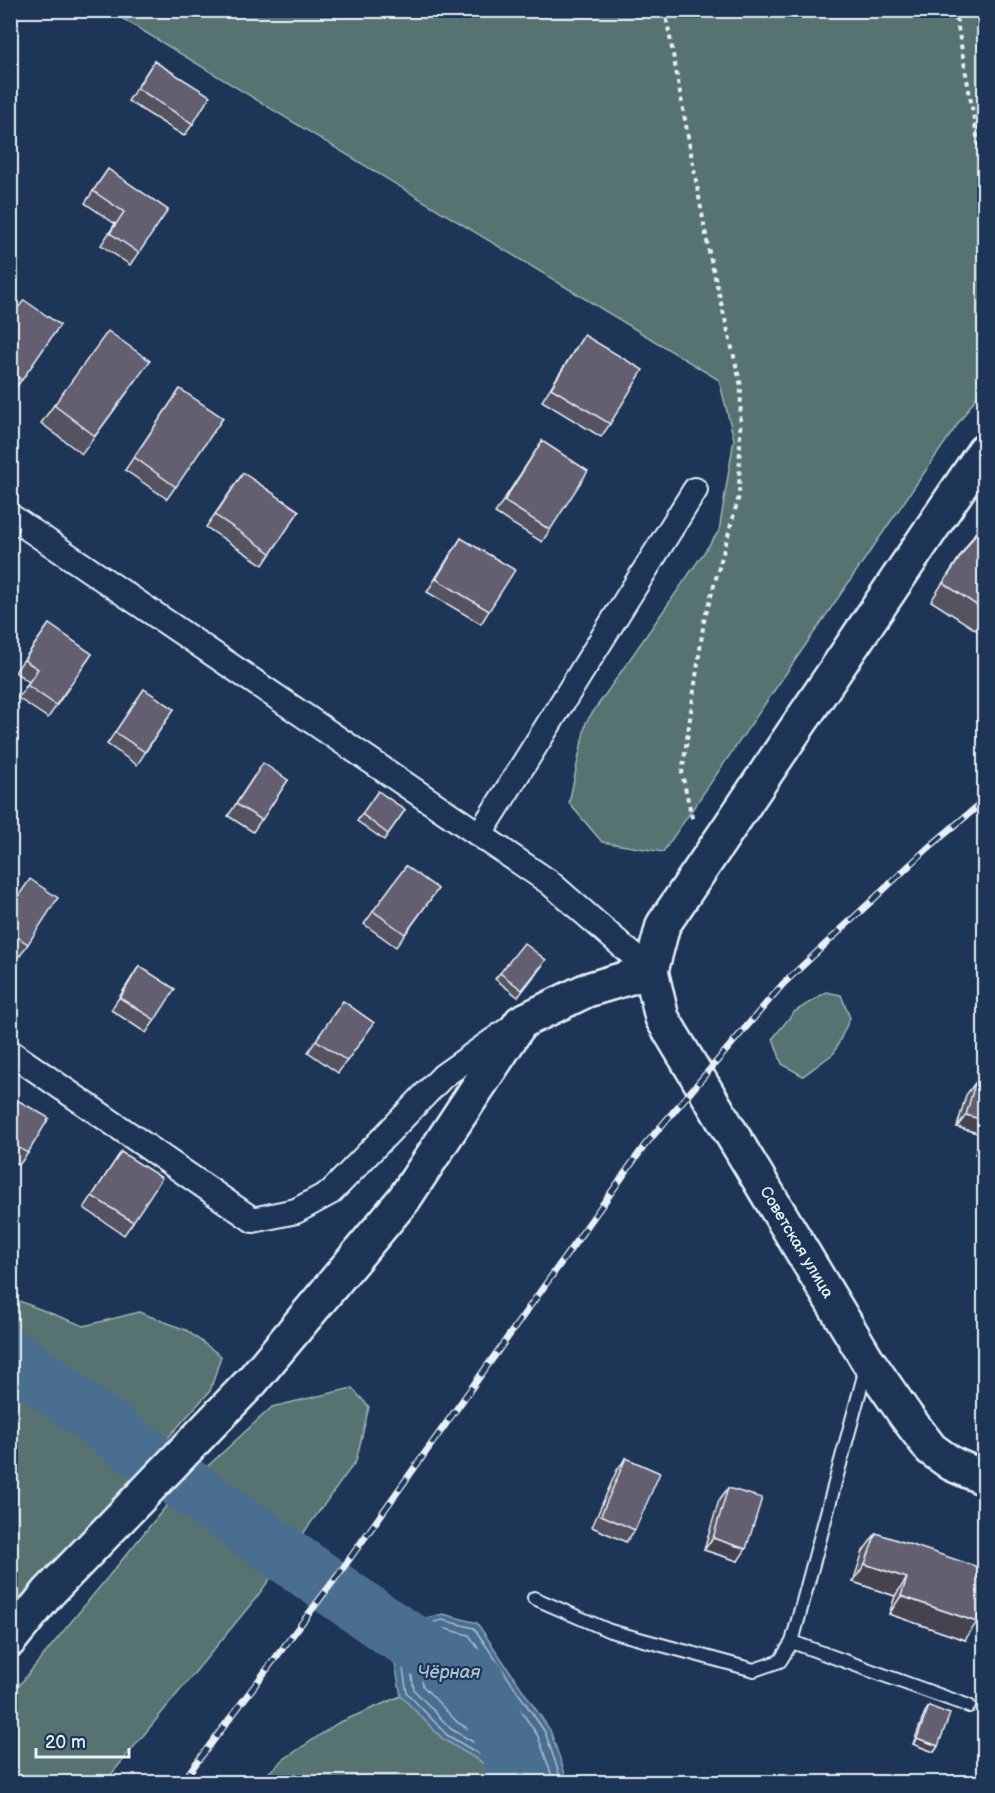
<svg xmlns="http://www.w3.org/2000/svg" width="995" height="1793" font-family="'Balsamiq Sans',sans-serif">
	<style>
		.green { fill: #577371; stroke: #a0b2b4; stroke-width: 1.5 }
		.water { fill: #486e8f; stroke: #88a2b9; stroke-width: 1.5 }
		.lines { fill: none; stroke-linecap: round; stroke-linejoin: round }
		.shore { stroke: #a8bdce; stroke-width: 1.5 }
		.river { stroke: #486e8f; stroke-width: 56 }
		.lane-casing { stroke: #e8f1f8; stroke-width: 16 }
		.street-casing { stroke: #e8f1f8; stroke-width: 28 }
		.secondary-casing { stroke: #e8f1f8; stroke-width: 38 }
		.path { stroke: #e8f1f8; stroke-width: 4; stroke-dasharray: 4.5 4.5; stroke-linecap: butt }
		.lane { stroke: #1d3557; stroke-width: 12 }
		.street { stroke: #1d3557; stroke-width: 24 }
		.secondary { stroke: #1d3557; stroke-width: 33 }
		.rail-casing { stroke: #e8f1f8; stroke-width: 7 }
		.rail { stroke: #1d3557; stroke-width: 4.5; stroke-dasharray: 14; stroke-linecap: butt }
		.wall { fill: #565261; stroke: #e8f1f8; stroke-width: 1.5 }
		.shaded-wall { fill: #46424f; stroke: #e8f1f8; stroke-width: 1.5 }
		.building { fill: #645f71; stroke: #e8f1f8; stroke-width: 1.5 }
		.labels { text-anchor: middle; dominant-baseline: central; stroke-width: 4.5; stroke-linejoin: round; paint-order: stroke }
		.street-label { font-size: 16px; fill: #e8f1f8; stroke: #1d3557 }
		.water-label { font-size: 18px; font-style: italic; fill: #b0c3d3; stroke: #1d3557 }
	</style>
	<rect width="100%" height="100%" fill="#1d3557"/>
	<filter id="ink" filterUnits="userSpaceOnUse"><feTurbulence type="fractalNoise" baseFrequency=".0167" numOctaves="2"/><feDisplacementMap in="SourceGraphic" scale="12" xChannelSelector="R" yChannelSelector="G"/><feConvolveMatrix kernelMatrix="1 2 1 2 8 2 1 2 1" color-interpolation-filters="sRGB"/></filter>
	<g filter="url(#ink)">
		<path class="green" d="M110,11H984V386L663,852L602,842L569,803L586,722L719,531L734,439L719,380Z
			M826,992L841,995L850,1018L834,1053L803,1076L782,1064L773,1038L794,1012Z
			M11,1298L84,1326L139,1312L186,1330L221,1356L210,1391L11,1612Z
			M352,1388L369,1407L356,1461L256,1598L105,1782H11V1695L172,1499L272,1407Z
			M401,1696L443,1739L508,1778V1782H258L284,1759L338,1723Z"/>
		<path class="water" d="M443,1614L477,1623L550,1730L568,1782H508V1778L443,1739L401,1696L388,1627Z"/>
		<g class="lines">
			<path class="shore" d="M514,1782L511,1773L447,1735L407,1693L397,1632L442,1620L474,1628L545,1732L562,1782
				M521,1782V1774L516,1767L451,1729L414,1690L406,1637L442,1628L469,1635L538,1736L554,1782
				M530,1782L529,1771L523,1762L457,1722L423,1686L416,1644L442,1637L464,1643L530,1740L545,1782"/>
			<path class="river" d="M10,1356L200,1495L388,1627L477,1681L522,1782"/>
			<g class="lane-casing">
				<path id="lane" d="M534,1598L610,1631L754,1670L780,1661L792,1642L866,1368
					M792,1642L969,1706"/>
			</g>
			<g class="street-casing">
				<path id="street" d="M10,516L549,882L651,971
					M480,834L695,490
					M10,1052L253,1220L296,1211L331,1192L443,1076L511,1028"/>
			</g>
			<g class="secondary-casing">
				<g id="secondary">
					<path id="s1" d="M984,451L663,925L651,971L662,1018L868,1361L906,1416L931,1449L952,1464L984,1478"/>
					<path d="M10,1640L48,1593L252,1381L404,1199L521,1022L587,990L651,971"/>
				</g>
			</g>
			<path class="path" d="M665,10L709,252L741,386L739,496L704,621L682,774L693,822
				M952,10L957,22L984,176"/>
			<use href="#lane" class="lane"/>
			<use href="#street" class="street"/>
			<use href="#secondary" class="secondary"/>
			<g class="rail-casing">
				<path id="rail" d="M182,1782L338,1575L645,1145L783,984L928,848L984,801"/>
			</g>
			<use href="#rail" class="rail"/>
		</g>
		<path class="wall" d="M154,61L193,124L184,136L128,101Z
			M108,169L168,210L130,265L101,245L115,224L85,203Z
			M10,319L60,325L13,392L10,391Z
			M584,335L610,424L601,437L542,401Z
			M137,379L82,454L41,423L54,405Z
			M180,389L223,418L167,499L125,470Z
			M542,441L550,530L542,542L495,513Z
			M243,473L299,511L263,565L206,527Z
			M984,519V624L979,632L931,601Z
			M461,538L489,611L481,624L427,592L453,550Z
			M49,624L92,654L48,718L18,698L29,682L15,672Z
			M144,689L174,709L137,765L107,744Z
			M254,776L288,780L253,832L228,816Z
			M378,791L405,810L384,840L357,821Z
			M406,866L438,889L396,947L364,924Z
			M10,907L28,944L20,956L10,950Z
			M139,966L155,1020L146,1033L111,1010Z
			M542,966L518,997L495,979L500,973Z
			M343,1001L374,1023L338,1073L308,1052Z
			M975,1083L984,1086V1157L975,1154L981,1134L957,1127L966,1095Z
			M10,1096L28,1153L19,1165L10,1160Z
			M121,1152L133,1222L124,1235L84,1208Z
			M626,1458L635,1530L626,1542L592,1527L617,1470Z
			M728,1488L738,1561L704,1550L719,1500Z
			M876,1533L965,1640L889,1614L895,1596L853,1582L863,1551Z
			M929,1706L938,1746L934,1752L913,1744L925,1712Z"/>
		<path class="shaded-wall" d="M966,1115L984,1120V1128L981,1134L957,1127Z
			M984,1141V1157L975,1154Z
			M713,1538L746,1549L738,1561L704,1550Z
			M865,1564L907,1578L895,1596L853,1582Z
			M901,1596L977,1622L965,1640L889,1614Z
			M917,1738L938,1746L934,1752L913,1744Z"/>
		<path class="building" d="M154,61L210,96L193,124L137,88Z
			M108,169L168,210L139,253L110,233L124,212L93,191Z
			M24,300L60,325L22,380L10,372V319Z
			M108,331L150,361L95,436L54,405Z
			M584,335L643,370L610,424L551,388Z
			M180,389L223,418L176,487L134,457Z
			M542,441L588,471L550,530L504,501Z
			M243,473L299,511L271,553L215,515Z
			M984,521V610L943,583Z
			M461,538L515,570L489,611L436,579Z
			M49,624L92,654L56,705L27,685L38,669L24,660Z
			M144,689L174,709L145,752L115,732Z
			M263,763L288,780L262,820L236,804Z
			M378,791L405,810L388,834L362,814Z
			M406,866L438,889L405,934L373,911Z
			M30,879L58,898L28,944L10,932V908Z
			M524,943L546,960L522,990L500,973Z
			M139,966L175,989L155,1020L120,998Z
			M343,1001L374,1023L347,1061L316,1040Z
			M975,1083L984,1086V1120L966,1115Z
			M10,1096L49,1118L28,1153L10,1143Z
			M121,1152L162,1178L133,1222L92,1196Z
			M626,1458L660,1473L635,1530L601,1515Z
			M728,1488L762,1498L746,1549L713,1538Z
			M876,1533L984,1569V1601L977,1622L901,1596L907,1578L865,1564Z
			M929,1706L950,1714L938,1746L917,1738Z"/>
	</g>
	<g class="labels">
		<g class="street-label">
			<text stroke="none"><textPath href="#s1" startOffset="930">Советская улица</textPath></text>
		</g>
		<g class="water-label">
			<text x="449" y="1672">Чёрная</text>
		</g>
	</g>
	<rect width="995" height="1793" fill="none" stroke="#1d3557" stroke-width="36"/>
	<rect x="18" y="18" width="959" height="1757" fill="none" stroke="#e8f1f8" stroke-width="2" filter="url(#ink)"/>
	<path d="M36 1748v9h93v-9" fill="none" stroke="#e8f1f8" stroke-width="3"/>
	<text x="45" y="1748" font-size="18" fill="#e8f1f8" stroke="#1d3557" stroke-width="4.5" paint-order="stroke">20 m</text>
</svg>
